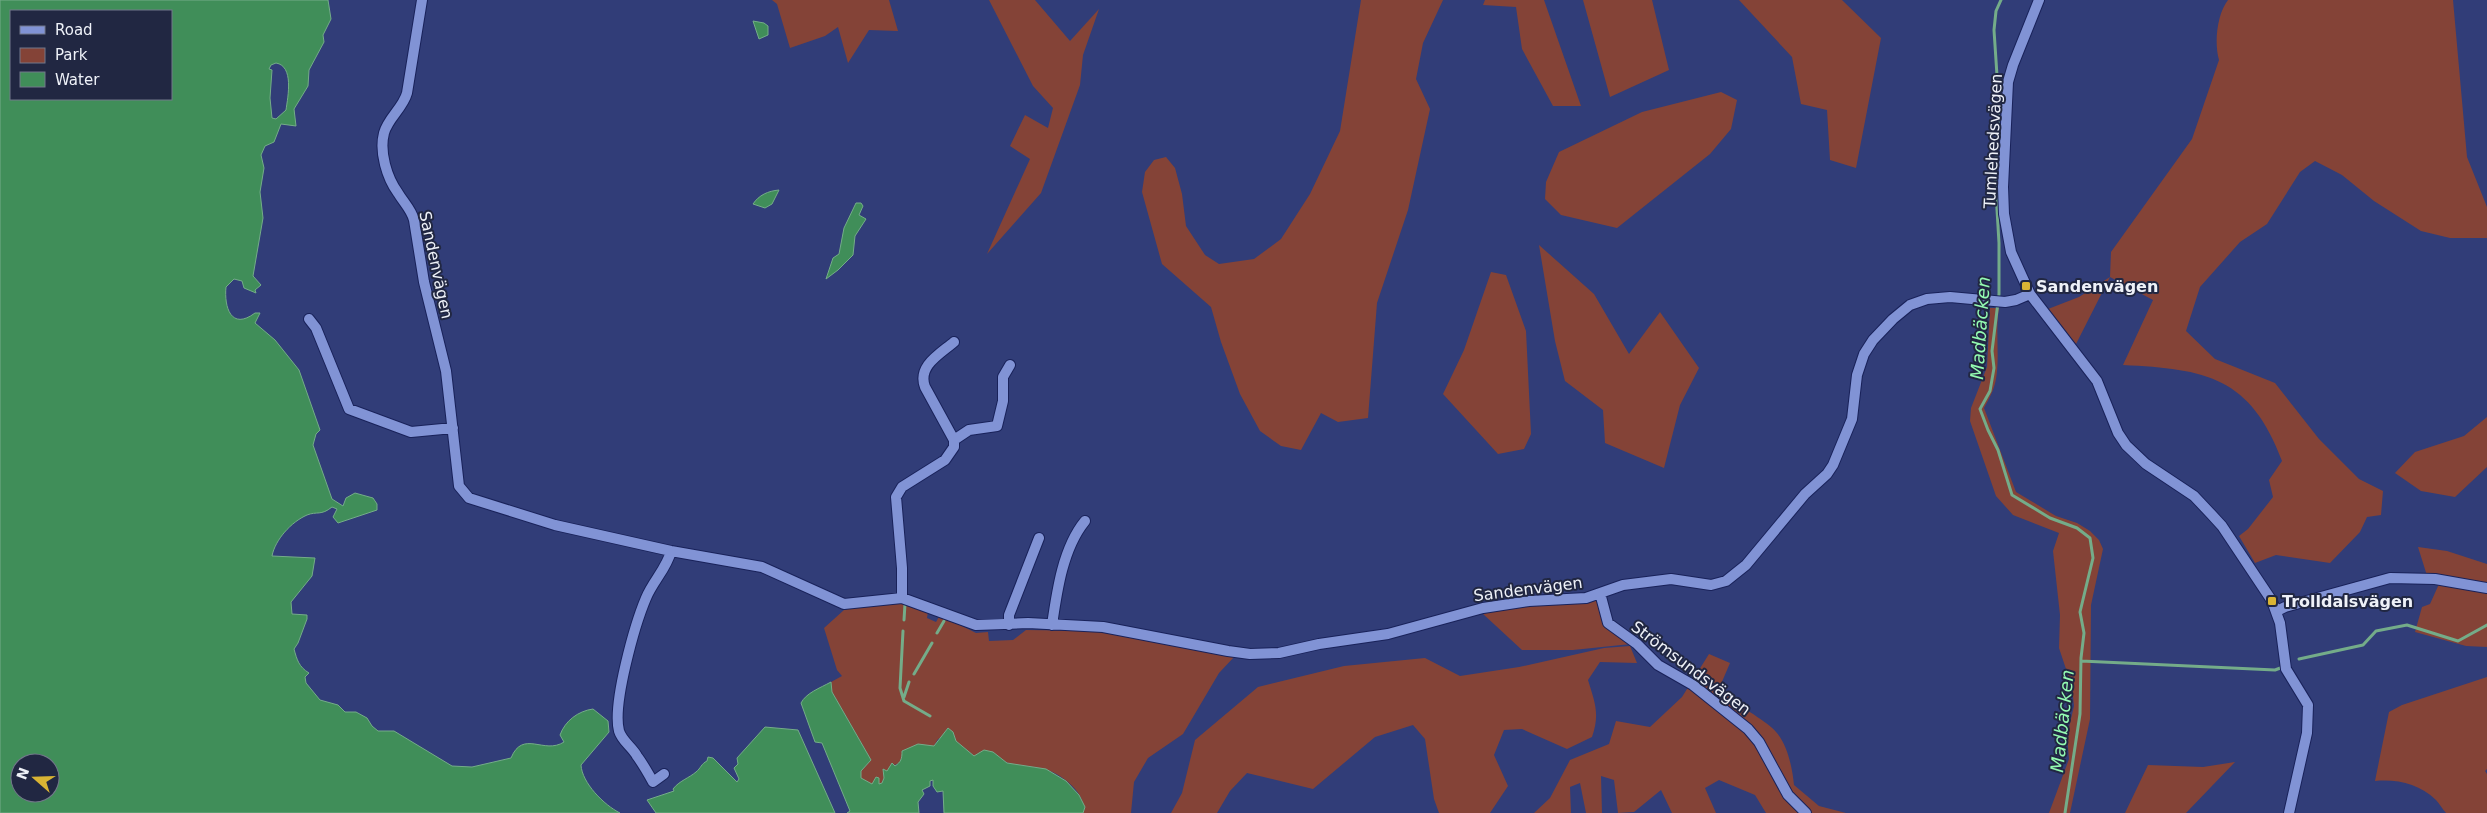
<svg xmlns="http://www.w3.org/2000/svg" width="2487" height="813" font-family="'DejaVu Sans',sans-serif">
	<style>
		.green { fill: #844337 }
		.water { fill: #408e59; stroke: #74ac89; fill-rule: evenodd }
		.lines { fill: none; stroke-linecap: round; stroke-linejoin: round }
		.stream { stroke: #74ac89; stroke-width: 3 }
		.minor-casing { stroke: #19225a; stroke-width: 12 }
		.minor { stroke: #8193d5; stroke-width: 10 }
		.poi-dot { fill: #d9b434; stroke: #212742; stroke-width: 2 }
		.labels { text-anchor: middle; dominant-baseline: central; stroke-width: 4; stroke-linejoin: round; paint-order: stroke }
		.street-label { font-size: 16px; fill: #eef1f8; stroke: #212742 }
		.poi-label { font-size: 16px; font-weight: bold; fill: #eef1f8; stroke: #212742; text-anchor: start }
		.water-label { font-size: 18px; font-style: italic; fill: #94fcb2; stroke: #212742 }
	</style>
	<rect width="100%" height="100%" fill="#313d78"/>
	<path class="green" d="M772,0H889L898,31L869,30L848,63L838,27L825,36L790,48L777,4Z
		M989,0H1035L1070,41L1099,9L1083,55L1080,85L1041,193L987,254L1030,159L1010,146L1025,115L1048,128L1053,108L1033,86Z
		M1361,0H1443L1423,43L1416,79L1430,109L1408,210L1377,303L1368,418L1338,422L1321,413L1301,450L1281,446L1260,431L1240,394L1221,342L1211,307L1162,264L1142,192L1145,172L1154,160L1166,157L1175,168L1182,194L1186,226L1205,255L1219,264L1254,259L1281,239L1310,194L1340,131Z
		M1485,0H1544L1581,106H1553L1522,49L1516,7L1483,5Z
		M1583,0H1652L1669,70L1610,97Z
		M1739,0H1842L1881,38L1856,168L1830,160L1827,110L1801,104L1792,57Z
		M2228,0H2453L2467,157L2487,207V238H2450L2421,231L2374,201L2342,175L2315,161L2300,172L2267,224L2240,242L2200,287L2186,331L2215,359L2275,383L2319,439L2359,479L2383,491L2381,515L2367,517L2360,532L2330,563L2276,555L2255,563L2239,536L2248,529L2273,497L2269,480L2282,461C2251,377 2206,369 2123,365L2153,300L2110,277L2076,344L2048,309L2079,297L2110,277L2111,252L2192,139L2219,60C2214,43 2217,14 2228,0Z
		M1721,92L1737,100L1731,129L1710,154L1617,228L1561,215L1545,199L1546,182L1559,152L1642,112Z
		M1539,245L1594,294L1629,354L1660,312L1699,368L1680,405L1664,468L1605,443L1603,410L1565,381L1555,341Z
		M1491,272L1506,275L1526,331L1531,434L1524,449L1498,454L1443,394L1464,350Z
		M1990,308H1999C1995,331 2000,356 1996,379C1994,390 1989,399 1984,408L2016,492L2056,516L2077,523L2090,531L2099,540L2103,549L2091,605L2090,719L2070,813H2049L2069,759L2067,736L2074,706L2072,687L2059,648L2060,615L2053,551L2059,533L2013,515L1996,496L1970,421L1971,408L1987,367Z
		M2487,417V467L2455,497L2421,491L2395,473L2415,452L2464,436Z
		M2418,547L2447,551L2487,564V647L2466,646L2415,632L2422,607L2430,604L2439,584L2429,582Z
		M1593,599L1598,601L1606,626L1631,644L1573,650H1522L1482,613L1503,608Z
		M903,603L928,611L927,618L936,622L940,615L976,633L988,632L989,641L1013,640L1026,630L1099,631L1221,655L1235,656L1219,673L1183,734L1148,758L1134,782L1131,813H1083C1088,794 1061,773 1044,769C1032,766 1016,767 1006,762C1001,759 997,755 993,752L974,756L956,741L953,732L938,739L934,746L902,758L900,763L891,766L889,770L886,772L883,770L884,778L882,783L879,785V778L872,785L861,778V771L871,760L832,692L831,682L842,676L837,670L824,628L844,610L851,608Z
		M1630,646L1637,663L1600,662L1588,680C1595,703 1600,714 1592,737L1567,749L1522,729L1504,730L1494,755L1508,786L1490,813H1439L1434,799L1425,739L1413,725L1375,737L1313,789L1247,773L1230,791L1217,813H1171L1182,793L1195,740L1258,687L1344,666L1425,658L1460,676L1519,667L1604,648Z
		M1709,654L1730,663L1721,684C1734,706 1752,711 1771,727C1787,740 1792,766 1794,785L1819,806L1846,813H1766L1755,795L1719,780L1705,788L1716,813H1672L1661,790L1634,812L1618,813L1614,780L1601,776L1602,813H1586L1580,783L1570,787L1571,813H1534L1550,798L1570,760L1609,744L1616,721L1650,727L1682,697Z
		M2487,677V769L2485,771L2487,774V813H2446C2442,809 2440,804 2436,800C2419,784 2398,779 2375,781L2389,712L2402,705Z
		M2235,762L2186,813H2125L2148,765L2203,767Z"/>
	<path class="water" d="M0,0H328L331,19L323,35L324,42L309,70L308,86L294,109L296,126L281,124L274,142L265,146L261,155L264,168L260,192L263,218L253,276L261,285L255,290L256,293L244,288L242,281L234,279L226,287C224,307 231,331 255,313H260L255,323L275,340L299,370L320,430L316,434L313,445L332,499L343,506L346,498L355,493L373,498L377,504V510L338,523L333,517L337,509L332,507C321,516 317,511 307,515C291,522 275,540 272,556L315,558L312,576L291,602L292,614L307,615V619L298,643L294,649C297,660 299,667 309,673L305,677L306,683L320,700L338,705L345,712H356L367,718L372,726L378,731H394L452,766L472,767L511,758C523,729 544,755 564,742L560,735C565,721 578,711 593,709L608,721L609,732L581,765C582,783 604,805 620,813H0ZM11,11H171V99H11ZM276,63C294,66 288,96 286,110L276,119L272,118L270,98L272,70L269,69L271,65ZM20,763H50V793H20Z
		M753,21L764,23L768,26V35L759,39Z
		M779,190L772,204L765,208L753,204C759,195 768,191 779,190Z
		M856,203H861L863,206L859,215L866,219L855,236L853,255L838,270L826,279L833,258L839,254L844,228Z
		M831,682L832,692L871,760L861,771V778L872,784L876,777L879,778V784L882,783L884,778L883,769L887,771L892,763L895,766C901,762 902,759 902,751L918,744L934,746L948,728L953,732L956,741L974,756L984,750L993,752L1007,763L1046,769L1066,781L1079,795L1085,807L1083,813H944L943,791L937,792L933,786V780L930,781V786L922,790L924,794L918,802L919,813H847L850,811L822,743L815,742L801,703C806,693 820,688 831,682Z
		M765,727L798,730L835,813H656L647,800L674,791L673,789C679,781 689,778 696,772C701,768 701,764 707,761L708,757L713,758L737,782L739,779L734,768L738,764L737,758Z"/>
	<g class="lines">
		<path class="stream" d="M2001,0L1996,11L1994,30L1999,106L1995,176L1999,243V294L1992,351L1994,368L1990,391L1980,409L1988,430L1998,450L2012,495L2050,518L2077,528L2090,538L2093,558L2080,612L2084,633L2081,658L2080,714L2065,813
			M904,620L905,604
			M903,631L900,688L904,701L930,716
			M937,633L944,621
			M2299,659L2363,645L2376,631L2407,625L2458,641L2487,625
			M2081,661L2275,670L2283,667
			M914,674L932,643
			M904,697L909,682"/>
		<g class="minor-casing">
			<path id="minor" d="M422,0L407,93C403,108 388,118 384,133C379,152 387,178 398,193C404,203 411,209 414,220L424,282L446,371L459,486L469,498L555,525L671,551L762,567L844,604L902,598L976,625L1028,623L1103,627L1228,651L1250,654L1279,653L1319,644L1388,634L1483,608L1529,601L1586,598L1623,585L1671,579L1711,585L1726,581L1746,565L1805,494L1827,474L1833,465L1852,419L1857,375L1864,354L1873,340L1893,319L1910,305L1927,299L1950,297L2005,302L2016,300L2030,294
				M2039,0L2013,65L2008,82L2003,187L2004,214L2011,252L2030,294L2097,381L2118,433L2126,445L2146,464L2194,496L2211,514L2222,526L2272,601L2280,623L2286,669L2308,705L2307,733L2289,813
				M309,319L316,328L349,409L411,432L453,428
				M954,440L969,430L997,426L1003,401V377L1010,365
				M1600,593L1608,623L1637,644L1658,665L1693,685L1748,729L1759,742L1788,795L1806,813
				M902,598V568L896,497L902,487L945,460L954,447V440L925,387C917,366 940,354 954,342
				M2277,611L2285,607L2390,578L2435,579L2487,588
				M1009,625V615L1039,538
				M1052,625C1057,590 1063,548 1085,521
				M664,774L653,782C648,773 643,764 637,756C632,747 622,741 619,731C612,704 635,624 646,598C653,581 667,568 671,551"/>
		</g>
		<use href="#minor" class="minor"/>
	</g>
	<g class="poi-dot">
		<rect x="2021" y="281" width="10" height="10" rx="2.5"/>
		<rect x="2267" y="596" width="10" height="10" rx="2.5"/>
	</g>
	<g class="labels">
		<g class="street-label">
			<text transform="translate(1993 141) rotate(-87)">Tumlehedsvägen</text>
			<text transform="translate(436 265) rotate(78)">Sandenvägen</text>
			<text transform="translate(1528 589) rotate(-7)">Sandenvägen</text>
			<text transform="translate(1691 668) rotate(37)">Strömsundsvägen</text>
		</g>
		<g class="poi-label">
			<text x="2036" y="286">Sandenvägen</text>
			<text x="2282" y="601">Trolldalsvägen</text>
		</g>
		<g class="water-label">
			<text transform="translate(1980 328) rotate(-86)">Madbäcken</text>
			<text transform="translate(2062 721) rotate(-84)">Madbäcken</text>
		</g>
	</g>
	<rect x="10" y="10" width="162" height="90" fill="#212742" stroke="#73788b"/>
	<rect x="20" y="26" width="25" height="8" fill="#8193d5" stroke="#73788b"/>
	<text x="55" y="35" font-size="15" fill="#eef1f8">Road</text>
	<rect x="20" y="48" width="25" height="15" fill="#844337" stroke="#73788b"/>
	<text x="55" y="60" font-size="15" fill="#eef1f8">Park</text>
	<rect x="20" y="72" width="25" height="15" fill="#408e59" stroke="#73788b"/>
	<text x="55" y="85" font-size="15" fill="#eef1f8">Water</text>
	<g transform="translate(35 778) rotate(290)"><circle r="24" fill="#212742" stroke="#73788b"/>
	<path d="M0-4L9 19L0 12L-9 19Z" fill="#d9b434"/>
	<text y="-8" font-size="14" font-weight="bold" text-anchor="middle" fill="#eef1f8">N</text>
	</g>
</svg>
